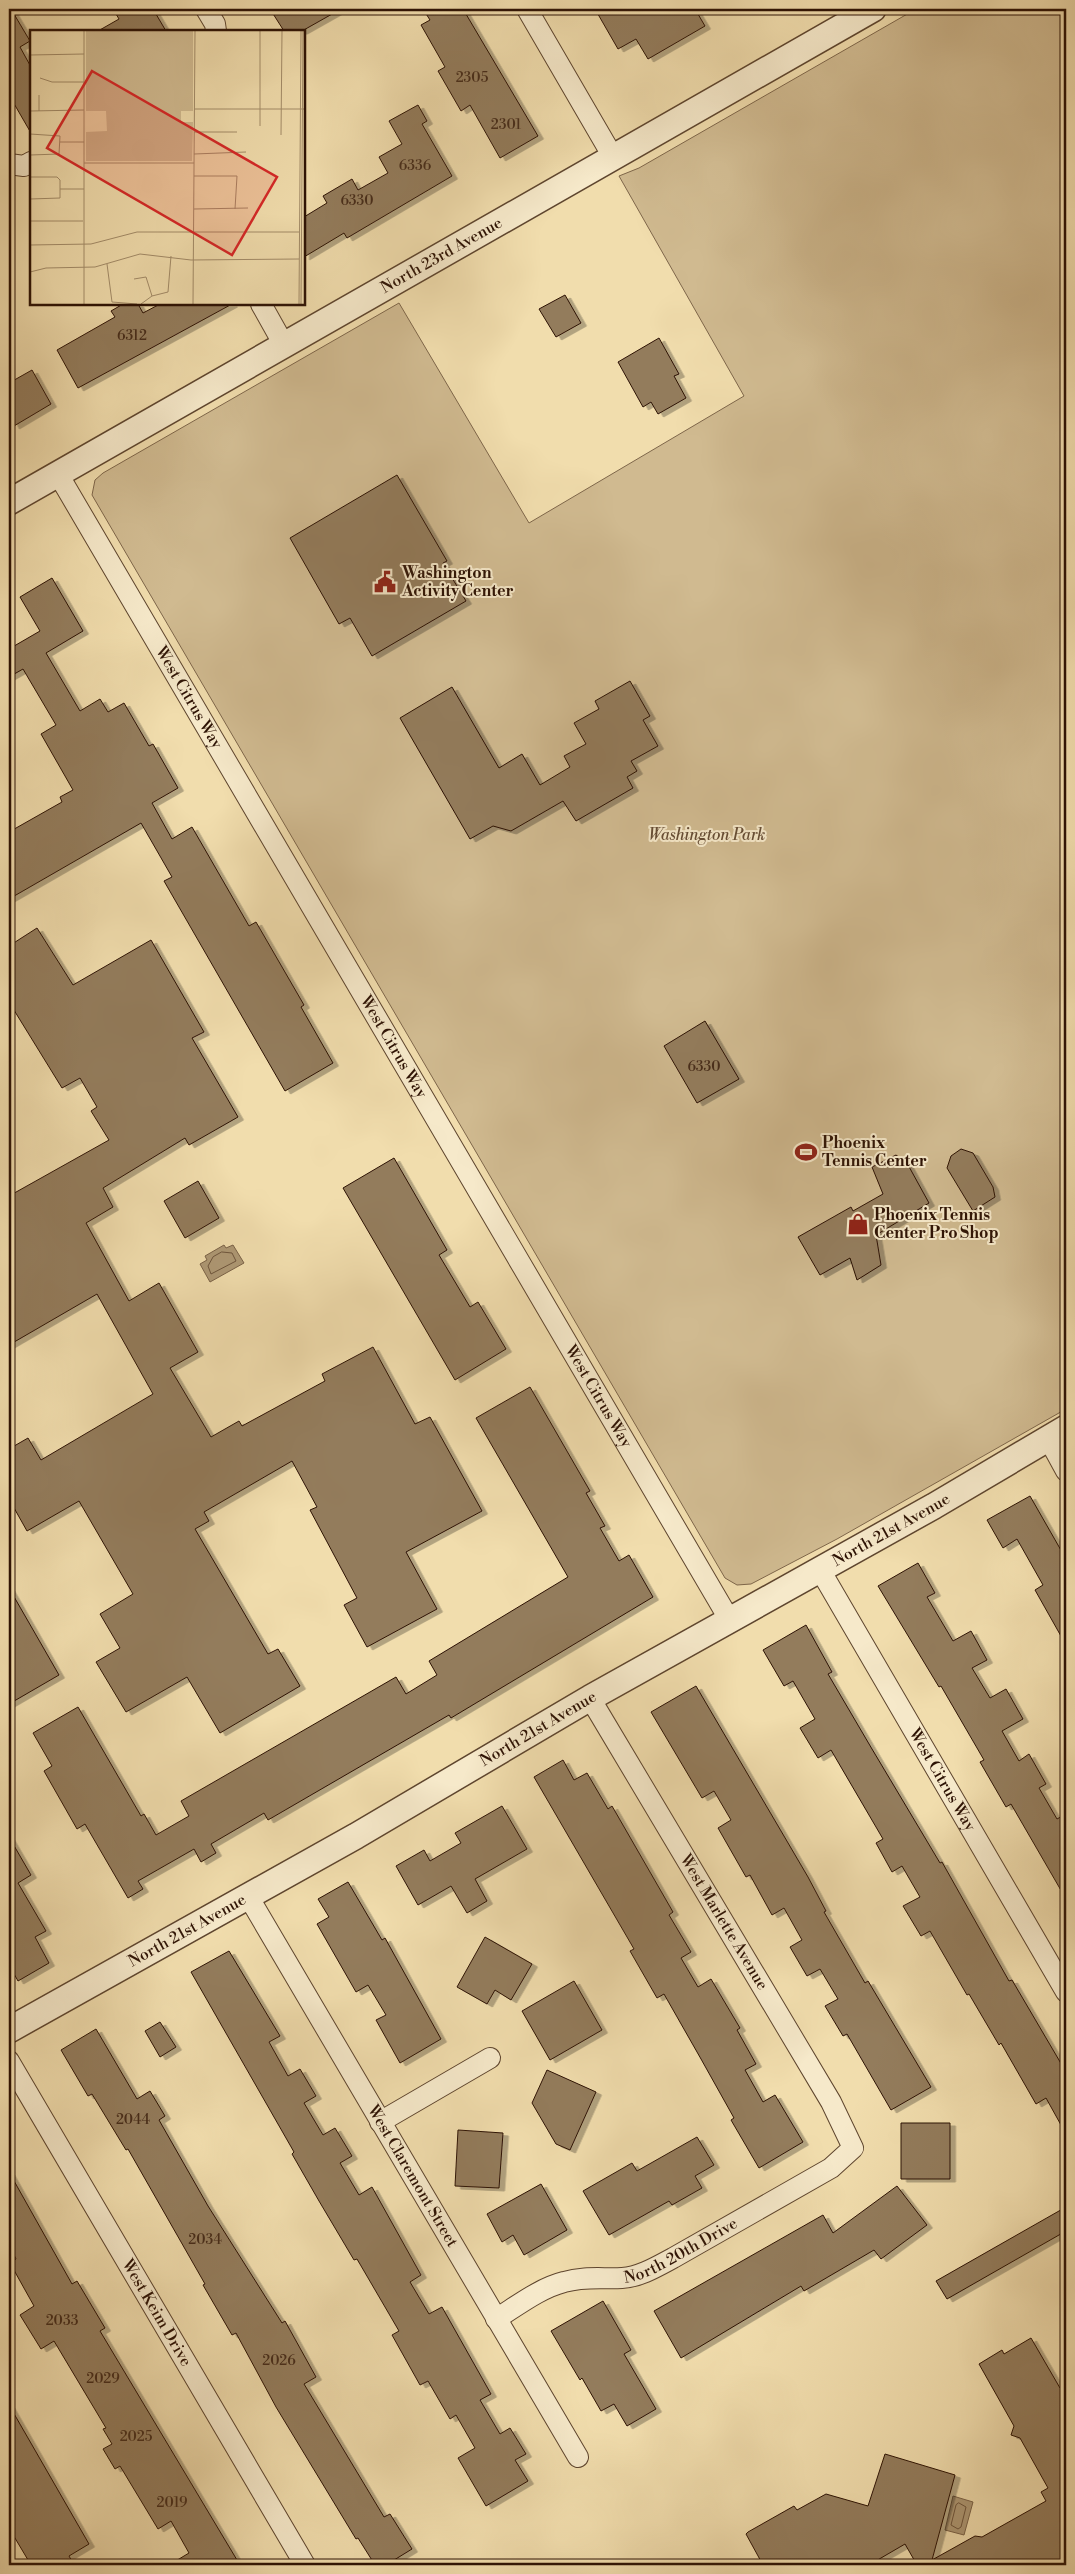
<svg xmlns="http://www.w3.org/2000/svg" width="1075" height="2574" font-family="'Libre Bodoni',serif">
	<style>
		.green { fill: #d0ba90; stroke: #7e664a }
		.water { fill: #ae9874; stroke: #7a6247 }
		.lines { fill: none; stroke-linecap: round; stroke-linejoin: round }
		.shore { stroke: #6e553c; stroke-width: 1 }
		.building { fill: #937c5c; stroke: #2d1204; filter: url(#shadow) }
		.minor-casing { stroke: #5e452e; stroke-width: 22 }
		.tertiary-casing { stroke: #5e452e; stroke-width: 28 }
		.minor { stroke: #f6e9ca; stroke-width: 20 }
		.tertiary { stroke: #f6e9ca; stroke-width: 25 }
		.labels { text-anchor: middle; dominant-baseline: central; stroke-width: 4; stroke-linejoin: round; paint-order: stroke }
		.number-label { font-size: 14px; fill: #462c1a }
		.street-label { font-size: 16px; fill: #2d1204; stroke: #f6e9ca }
		.poi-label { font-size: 16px; font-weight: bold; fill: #2d1204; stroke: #f6e9ca; text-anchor: start }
		.park-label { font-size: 16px; font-style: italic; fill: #664d35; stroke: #f6e9ca }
		.inset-road { fill: none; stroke: #a38c69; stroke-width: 1 }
		.view { fill: #d62828; fill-opacity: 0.15; stroke: #d62828; stroke-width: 2.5 }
		.inset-edge { fill: none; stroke: #2d1204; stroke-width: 2.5 }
	</style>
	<defs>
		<filter id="shadow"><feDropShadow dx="5.5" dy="3" stdDeviation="0" flood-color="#0004"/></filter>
	</defs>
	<rect width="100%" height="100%" fill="#f1ddad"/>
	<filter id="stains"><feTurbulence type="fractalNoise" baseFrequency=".004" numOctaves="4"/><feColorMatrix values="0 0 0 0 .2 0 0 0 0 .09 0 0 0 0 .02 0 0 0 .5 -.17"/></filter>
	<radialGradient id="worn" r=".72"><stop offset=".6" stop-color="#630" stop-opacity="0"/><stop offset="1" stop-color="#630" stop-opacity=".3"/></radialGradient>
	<path class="green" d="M916,9H1066V1409L837,1539L751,1584L737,1585L725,1578L92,495L95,480L103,473L399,303L529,523L744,396L619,176L639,168Z"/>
	<path class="water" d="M224,1245L226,1248L233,1245L244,1263L210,1282L200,1264L207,1260L205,1256Z
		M953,2496L973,2502L964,2535L945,2530Z"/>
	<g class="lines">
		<path class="shore" d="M222,1252L232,1253L236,1261L211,1274L208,1266L213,1257Z
			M959,2503L966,2507L961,2527L958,2529L951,2525L956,2505Z"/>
	</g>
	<path class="building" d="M9,9H11L30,41L20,47L31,67V133L9,95Z
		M113,9H153L166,31H98L119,19Z
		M270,9H341L302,31H284Z
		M423,9H463L538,136L500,158L470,105L461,111L438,71L445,67L421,25L430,20Z
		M595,9H695L705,26L648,59L636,39L618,49Z
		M418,105L427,121L422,124L452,176L347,238L344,233L304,257V217L327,203L323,196L352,179L358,190L388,173L379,157L402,144L389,121Z
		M565,295L581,323L556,337L539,309Z
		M123,304H138L143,313L160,304H232L78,388L57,350L115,317L111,311Z
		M659,338L679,374L674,376L686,398L658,414L651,402L643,407L618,362Z
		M32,370L51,404L14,426L9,416V383Z
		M397,475L447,561L443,563L466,601L372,656L350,618L339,624L290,538Z
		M52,578L83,631L46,653L80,711L100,699L108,712L124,703L149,746L153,744L178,788L152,803L172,839L192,827L249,926L256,922L304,1005L301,1007L333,1063L285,1091L164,881L172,877L141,823L9,899V832L62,802L60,797L73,790L41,734L56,725L23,669L9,677V649L40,631L20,597Z
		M630,681L650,716L643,720L658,746L631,761L637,771L627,777L633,788L576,821L563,801L511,831L493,826L470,839L400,718L452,687L499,768L522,754L540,785L570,767L564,756L586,744L574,723L599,709L595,701Z
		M37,928L73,985L151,940L204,1032L192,1038L238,1117L189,1145L185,1138L103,1188L113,1207L86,1223L129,1301L159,1283L198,1352L170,1368L211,1437L239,1421L242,1426L325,1381L322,1374L373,1347L415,1424L430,1417L482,1511L406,1552L437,1609L367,1647L344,1605L357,1598L310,1510L317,1507L292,1461L204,1512L209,1521L195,1529L268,1654L278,1649L300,1686L220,1733L187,1677L126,1712L96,1662L120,1648L100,1614L133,1594L79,1501L27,1531L9,1499V1449L28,1438L41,1460L153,1394L97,1294L9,1345V1196L109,1140L91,1111L97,1107L80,1078L62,1088L9,1002V946Z
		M705,1021L739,1079L697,1103L664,1046Z
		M961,1149L973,1153L993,1187L995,1197L973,1211L947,1168L951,1156Z
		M896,1155L907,1163L929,1203L876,1235L881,1265L857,1280L850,1258L820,1275L798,1237L851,1207L853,1211L883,1194L872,1167Z
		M394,1158L447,1250L439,1255L470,1307L478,1302L506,1349L455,1380L343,1188Z
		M198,1181L219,1218L185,1238L164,1201Z
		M530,1387L590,1491L586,1493L605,1526L600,1528L619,1561L629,1555L653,1597L451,1718L449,1715L268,1820L264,1813L211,1844L216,1853L201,1862L194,1849L138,1881L143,1889L128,1898L85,1824L77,1829L44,1771L52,1766L33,1733L78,1707L141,1816L144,1814L156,1835L189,1816L181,1801L396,1677L406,1694L437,1675L429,1661L568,1577L476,1418Z
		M1030,1496L1066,1559V1645L1035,1590L1043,1585L1017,1539L1003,1548L987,1520Z
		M918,1563L935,1593L927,1597L953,1641L971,1631L987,1660L972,1668L990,1698L1006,1689L1023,1719L1002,1731L1019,1761L1029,1754L1046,1784L1039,1788L1057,1819L1066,1814V1899L1011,1804L1006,1807L980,1762L984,1760L941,1686L939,1687L878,1586Z
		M9,1588L59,1675L9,1704Z
		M806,1625L832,1672L828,1674L872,1749L940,1863L942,1862L1009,1981L1012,1980L1066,2072V2134L1046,2098L1036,2104L1001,2043L999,2045L969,1994L967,1995L930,1931L921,1936L903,1906L920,1897L902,1866L892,1872L876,1843L883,1839L831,1750L818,1758L800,1728L815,1719L793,1681L784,1686L763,1650Z
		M696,1686L808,1877L826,1911L824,1912L865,1983L868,1981L931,2087L891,2110L847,2034L843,2036L825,2006L838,1999L820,1969L807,1976L790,1947L802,1940L784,1908L772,1915L750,1875L746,1877L718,1828L731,1820L714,1791L702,1798L651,1712Z
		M563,1760L574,1780L587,1773L608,1809L612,1806L673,1912L669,1915L691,1952L681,1958L698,1987L711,1979L740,2028L737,2030L756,2064L745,2070L763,2102L775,2095L803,2142L759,2168L731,2120L734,2118L701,2059L664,1994L657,1998L630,1951L634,1949L534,1777Z
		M502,1806L527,1849L475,1879L487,1901L467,1913L451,1886L418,1905L396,1866L424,1850L430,1861L461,1843L455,1833Z
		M9,1837L31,1875L18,1883L46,1931L35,1937L49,1963L18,1981L9,1965Z
		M348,1882L382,1940L385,1938L441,2039L400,2063L376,2020L386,2015L368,1985L356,1992L317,1924L329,1917L318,1899Z
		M485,1937L532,1964L511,2000L495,1990L487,2004L457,1987Z
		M229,1951L280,2036L269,2042L288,2076L300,2069L316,2096L304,2103L323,2135L335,2128L352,2156L340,2163L359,2195L372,2187L421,2275L410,2282L429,2314L442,2307L491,2394L480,2400L500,2434L510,2428L526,2454L515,2460L528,2481L486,2506L458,2458L475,2448L456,2415L450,2419L428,2381L420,2385L392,2335L399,2331L357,2259L354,2260L319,2201L292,2154L294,2152L191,1972Z
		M574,1981L602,2030L550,2060L522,2011Z
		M160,2022L176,2047L160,2057L145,2031Z
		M96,2029L137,2099L150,2091L165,2116L159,2120L208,2206L282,2323L285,2321L316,2377L304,2384L384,2517L390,2514L412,2549L386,2565H375L358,2538L356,2539L276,2407L236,2333L232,2335L203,2285L205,2284L128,2149L126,2150L92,2094L88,2096L61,2050Z
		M547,2070L596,2092L570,2150L556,2144L532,2103Z
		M901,2123H950V2179H901Z
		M458,2130L503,2133L499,2188L455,2186Z
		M697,2137L714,2165L695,2176L702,2188L672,2205L669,2201L609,2235L583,2191L632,2163L637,2171Z
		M9,2172L72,2284L77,2281L105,2328L100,2331L240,2565H169L189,2553L171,2521L158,2529L120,2466L115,2469L103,2449L112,2444L103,2429L106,2428L54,2341L41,2349L20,2315L34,2306L10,2263L16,2259L9,2245Z
		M541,2184L567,2230L524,2255L513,2235L502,2242L487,2214Z
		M897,2186L927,2225L881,2259L874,2250L804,2291L801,2286L681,2358L654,2311L823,2215L833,2233Z
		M1066,2207V2231L947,2299L936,2281Z
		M603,2301L631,2350L624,2354L656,2409L627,2426L614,2404L601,2411L582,2378L580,2380L551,2331Z
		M1031,2338L1060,2388L1066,2389L1063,2424L1066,2422V2565H917L905,2544L869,2565H763L746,2534L748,2532L794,2506L797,2510L826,2494L868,2506L885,2454L955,2475L932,2560L975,2536L982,2537L1046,2501L1041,2492L1048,2488L1020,2438L1011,2435L1014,2426L979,2364L1002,2350L1004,2354Z
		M9,2405L89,2544L69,2556L74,2565H31L9,2528Z"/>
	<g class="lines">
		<g class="minor-casing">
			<g id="minor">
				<path d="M206,9L215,24L216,31"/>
				<path d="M527,9L613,157"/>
				<path d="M9,164L24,166L31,162"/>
				<path d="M261,304L284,345"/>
				<path id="s1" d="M58,474L729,1619"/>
				<path d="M1048,1438L1066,1471"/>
				<path id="s2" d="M819,1568L1066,1992"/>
				<path id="s3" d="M248,1896L578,2457"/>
				<path id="s4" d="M9,2061L305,2565"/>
				<path d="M380,2122L490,2058"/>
				<path id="s5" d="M496,2319C517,2306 540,2288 564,2282C584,2276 603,2279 622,2278C640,2277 658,2266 673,2258L831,2168L853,2148L831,2102L590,1698"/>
			</g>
		</g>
		<g class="tertiary-casing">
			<g id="tertiary">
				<path id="s6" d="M9,502L873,9"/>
				<path id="s7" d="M9,2030L356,1836L590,1698L934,1506L1066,1428"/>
			</g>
		</g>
		<use href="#minor" class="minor"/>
		<use href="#tertiary" class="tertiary"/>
	</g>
	<defs>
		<g id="civic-bare" transform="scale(1.725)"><path d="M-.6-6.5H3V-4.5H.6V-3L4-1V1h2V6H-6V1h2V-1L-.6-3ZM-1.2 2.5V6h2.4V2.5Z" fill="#8f2418" stroke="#f6e9ca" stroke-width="2.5" paint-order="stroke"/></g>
		<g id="stadium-bare" transform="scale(1.725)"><path d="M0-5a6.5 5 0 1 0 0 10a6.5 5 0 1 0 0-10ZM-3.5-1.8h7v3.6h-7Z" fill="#8f2418" stroke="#f6e9ca" stroke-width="2.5" paint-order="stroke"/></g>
		<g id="shop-bare" transform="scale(1.725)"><path d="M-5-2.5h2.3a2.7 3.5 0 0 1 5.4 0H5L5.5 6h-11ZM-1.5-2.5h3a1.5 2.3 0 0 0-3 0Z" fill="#8f2418" stroke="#f6e9ca" stroke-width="2.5" paint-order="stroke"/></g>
	</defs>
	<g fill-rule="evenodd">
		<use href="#civic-bare" x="385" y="582"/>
		<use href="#stadium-bare" x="806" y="1152"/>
		<use href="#shop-bare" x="858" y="1224"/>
	</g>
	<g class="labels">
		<g class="number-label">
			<text x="472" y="78">2305</text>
			<text x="506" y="125">2301</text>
			<text x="415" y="166">6336</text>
			<text x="357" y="201">6330</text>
			<text x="132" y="336">6312</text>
			<text x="704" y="1067">6330</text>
			<text x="133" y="2120">2044</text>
			<text x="205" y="2240">2034</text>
			<text x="62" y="2321">2033</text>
			<text x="279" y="2361">2026</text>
			<text x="103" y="2379">2029</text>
			<text x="136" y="2437">2025</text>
			<text x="172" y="2503">2019</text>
		</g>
		<g class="street-label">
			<text stroke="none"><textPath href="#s6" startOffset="498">North 23rd Avenue</textPath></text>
			<text stroke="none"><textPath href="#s1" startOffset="259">West Citrus Way</textPath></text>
			<text stroke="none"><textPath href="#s1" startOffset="664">West Citrus Way</textPath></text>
			<text stroke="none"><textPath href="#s1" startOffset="1069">West Citrus Way</textPath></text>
			<text stroke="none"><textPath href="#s7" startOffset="1014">North 21st Avenue</textPath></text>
			<text stroke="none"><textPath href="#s7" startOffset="609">North 21st Avenue</textPath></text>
			<text stroke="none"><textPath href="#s2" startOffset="245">West Citrus Way</textPath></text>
			<text transform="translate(724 1922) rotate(59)">West Marlette Avenue</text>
			<text stroke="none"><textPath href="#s7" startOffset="204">North 21st Avenue</textPath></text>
			<text stroke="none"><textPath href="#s3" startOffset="325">West Claremont Street</textPath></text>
			<text stroke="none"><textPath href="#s5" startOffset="201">North 20th Drive</textPath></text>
			<text stroke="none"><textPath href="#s4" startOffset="292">West Keim Drive</textPath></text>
		</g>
		<g class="poi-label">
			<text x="402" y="573">Washington<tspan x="402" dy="18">Activity Center</tspan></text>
			<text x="822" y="1143">Phoenix<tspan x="822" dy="18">Tennis Center</tspan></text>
			<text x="874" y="1215">Phoenix Tennis<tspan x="874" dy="18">Center Pro Shop</tspan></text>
		</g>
		<g class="park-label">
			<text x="707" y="835">Washington Park</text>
		</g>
	</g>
	<g transform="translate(30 30)">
		<rect width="275" height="275" fill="#f1ddad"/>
		<path d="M56,1H163V81H151V92H163L162,131H56V102L77,101L76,81H56Z" fill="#d0ba90"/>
		<path class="inset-road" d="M0,25L54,24M10,48L22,52H54M164,79H275M0,81L54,80M9,81V65M230,96V1M164,102H207M0,104L30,106L29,124L0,125M251,105L252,1M30,112H54M164,124L216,122M54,133H164M164,146H207L205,179M0,147H27L30,150V168L0,169M30,159H54M164,179L218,178M0,191H53M0,215L61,214L107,202H269M77,234L82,272L107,274M0,242L16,238L65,237L110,224L161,230L269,229M104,249L116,247L122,266M54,274V1M111,274L122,266L138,262L141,226M163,274L165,1M269,274L271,1M271,274L273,1M275,274V171"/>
		<path class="view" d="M62,41L247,147L202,225L17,118Z"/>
		<rect width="275" height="275" class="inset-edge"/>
	</g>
	<rect width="1075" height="2574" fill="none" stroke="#f1ddad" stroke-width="30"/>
	<rect x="10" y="10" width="1055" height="2554" fill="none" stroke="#2d1204" stroke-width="2.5"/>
	<rect x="15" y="15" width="1045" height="2544" fill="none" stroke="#2d1204"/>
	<rect width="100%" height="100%" filter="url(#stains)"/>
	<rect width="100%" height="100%" fill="url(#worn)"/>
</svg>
